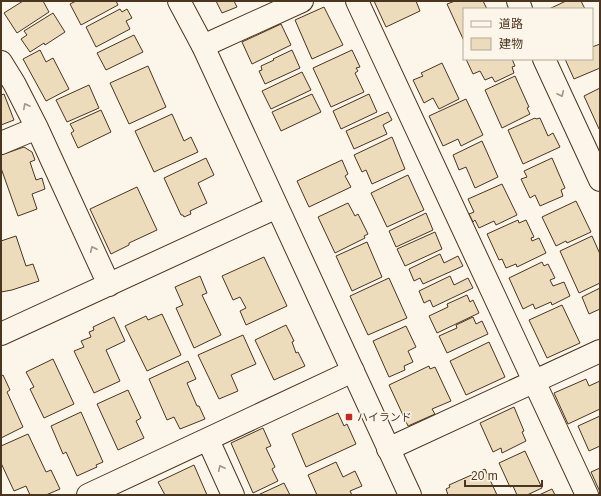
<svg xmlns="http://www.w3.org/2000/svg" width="601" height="496" font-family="Arial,'Noto Sans JP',sans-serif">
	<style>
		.building { fill: #ecdcbc; stroke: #4a3520 }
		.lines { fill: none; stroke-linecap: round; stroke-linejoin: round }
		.street-casing { stroke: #4a3520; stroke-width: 24 }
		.secondary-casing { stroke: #4a3520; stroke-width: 24 }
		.street { stroke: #fbf6e9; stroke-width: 22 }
		.secondary { stroke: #fbf6e9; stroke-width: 22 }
		.oneway { stroke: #a29684 }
		.poi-dot { fill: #c62828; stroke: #fbf6e9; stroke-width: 1.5 }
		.labels { text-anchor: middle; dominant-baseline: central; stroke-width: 3; stroke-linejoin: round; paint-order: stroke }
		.poi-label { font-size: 11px; fill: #4a3520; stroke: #fbf6e9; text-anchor: start }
	</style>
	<rect width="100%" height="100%" fill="#fbf6e9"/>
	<path class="building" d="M23,1H43L49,12L17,33L4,13Z
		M76,1H116L118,5L81,25L70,4Z
		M216,1H234L237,7L222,13Z
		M374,1H416L420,11L386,27Z
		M455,1H483L487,9H464V41L447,4Z
		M566,1H581L585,9H549Z
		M324,7L343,45L312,59L295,20Z
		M120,9L122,12L127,9L132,18L126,21L130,29L96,47L86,27Z
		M53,13L65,32L45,45L44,43L30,52L21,39L27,35L24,31Z
		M281,24L291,45L252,64L242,42Z
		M134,35L143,52L106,70L97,53Z
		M600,44V68L574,79L565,59H592V47Z
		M40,50L46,62L53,58L69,89L46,101L23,59Z
		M292,50L300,68L265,84L259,71L262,70L261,66L274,60L273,59Z
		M352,50L360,67L356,68L358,71L355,73L364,92L331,107L313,68Z
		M466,59H512L515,66L512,67L514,73L495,82L492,77L485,80L480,71L473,74Z
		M442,63L459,99L439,109L433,98L424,103L413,80L423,76L421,73Z
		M148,66L166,107L129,124L110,83Z
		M302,72L311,90L271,109L262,91Z
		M515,76L529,107L527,108L530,114L502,128L485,90Z
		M89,85L99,108L67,122L56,100Z
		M600,88V128L599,129L584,96Z
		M4,94L14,120L1,125V95Z
		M312,94L321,112L281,131L272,112Z
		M369,94L377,112L341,129L333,111Z
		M466,99L483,135L461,146L458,139L443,146L429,116Z
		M101,110L111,132L78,148L71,133L74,131L70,124Z
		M388,112L392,120L383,125L387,134L354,149L346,131Z
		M172,114L184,141L191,137L198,152L154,172L135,131Z
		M535,118L536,119L540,118L548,136L553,133L560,147L523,164L508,130Z
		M392,137L405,169L372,184L366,170L362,172L354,155Z
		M482,141L498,177L475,188L466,167L459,170L453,155Z
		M24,147L32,152L35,160L30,162L36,180L42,178L45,189L32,194L37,209L18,216L1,168V155Z
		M206,158L214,175L198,183L207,203L190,211L191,214L184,217L183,215H181L164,178Z
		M552,158L565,188L561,190L563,196L540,206L535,195L530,198L521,179L527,177L524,171Z
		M342,160L348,174L345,176L351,187L309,207L297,181Z
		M408,175L424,210L387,227L371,193Z
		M502,184L517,215L496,225L494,221L479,228L475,220L473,222L469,214L474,212L468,199Z
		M137,187L157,230L129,243V245L111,254L90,209Z
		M576,201L591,232L567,243L566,241L556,246L542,217Z
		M348,203L355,216L358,214L368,234L364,236L365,238L335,253L318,217Z
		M426,213L433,230L396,247L389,231Z
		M518,220L519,223L526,220L534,237L531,238L532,241L539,238L546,253L517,267L516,264L506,268L502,259L499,260L487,234Z
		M435,232L442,249L405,266L397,249Z
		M16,236L26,266L33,264L39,281L12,290L1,292V241Z
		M592,236L600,254V283L579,293L560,251Z
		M367,242L382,277L352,291L336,256Z
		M440,254L444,263L458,256L463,266L423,284L420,278L414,281L409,269Z
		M264,257L287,306L246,325L240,311L246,308L240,297L233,300L222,276Z
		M542,262L544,266L548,264L555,278L550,280L553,286L564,282L570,296L552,305L551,302L535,309L533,304L523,309L509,278Z
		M200,276L207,293L202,295L221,335L194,348L176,308L183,305L175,287Z
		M450,276L454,285L468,278L473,288L433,307L430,300L424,303L419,291Z
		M389,278L407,318L368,335L350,296Z
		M600,288V309L589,314L582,297Z
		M467,295L470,302L473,300L479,313L437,333L429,316L448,307L447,304Z
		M562,305L580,343L547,358L529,320Z
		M162,314L181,355L147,371L125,326L146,316L148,320Z
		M114,317L125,341L106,350L120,381L94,393L74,351L84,347L81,341L91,337L89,332L94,330L93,327Z
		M473,317L476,324L482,321L488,334L447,353L439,336L457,328L456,325Z
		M286,325L294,341L292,342L296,353L298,352L305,366L274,380L255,340Z
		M406,326L416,347L408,351L413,362L404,366L405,370L389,377L373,341Z
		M243,335L256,364L231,375L238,391L219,399L198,355Z
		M489,342L505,377L466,395L450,361Z
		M53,359L74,404L44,418L30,389L34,387L26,372Z
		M188,361L196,379L187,383L197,406H199L205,419L180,429L174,417L167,420L149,379Z
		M429,366L430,369L435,367L451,401L432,409L435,414L408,426L389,385Z
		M3,375L10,390L7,392L23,427L1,438V376Z
		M586,379L589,386L600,381V409L568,424L554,393Z
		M128,390L141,418L136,421L144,438L118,450L97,404Z
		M514,407L524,431L522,432L526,441L502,453L501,448L493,452L480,423Z
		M81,412L103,462L96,465L97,467L77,476L66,452L63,454L51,426Z
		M338,413L344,426L347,424L356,444L306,467L292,434Z
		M600,416V446L589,451L578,426Z
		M263,428L271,446L266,448L275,467L272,469L278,481L253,493L231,443Z
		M28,434L46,472L51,470L60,489L46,495H30L26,486L14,491L1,463V446Z
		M525,451L542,488L527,495H517L513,486L510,487L499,463Z
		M336,462L343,477L355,471L362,486L350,491L352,495H317L308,475Z
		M194,465L207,495H165L158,482Z
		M600,468V492L591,472Z
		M485,469L497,495H448L446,489L450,487L449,485Z
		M284,483L290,495H258Z
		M552,489L555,495H539Z"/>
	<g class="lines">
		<g class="street-casing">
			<path id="street" d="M357,1L587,495
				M518,1L521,9
				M203,46L302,1
				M544,59L600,180
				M1,62L14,83L37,128L109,285
				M1,143L37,128
				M208,440L233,495
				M388,449L600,351
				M88,495L353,371"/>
		</g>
		<g class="secondary-casing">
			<path id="secondary" d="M179,1L203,46L410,495
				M1,334L277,207"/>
		</g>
		<use href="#street" class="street"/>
		<use href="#secondary" class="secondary"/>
	</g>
	<defs><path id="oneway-chevron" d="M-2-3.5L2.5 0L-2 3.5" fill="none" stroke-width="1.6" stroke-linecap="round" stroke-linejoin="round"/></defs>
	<g class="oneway">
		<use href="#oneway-chevron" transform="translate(561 94) rotate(65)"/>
		<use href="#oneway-chevron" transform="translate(26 106) rotate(-117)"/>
		<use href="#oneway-chevron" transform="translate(93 249) rotate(-115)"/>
		<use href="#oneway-chevron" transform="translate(221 468) rotate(-115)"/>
	</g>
	<rect class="poi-dot" x="345" y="413" width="8" height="8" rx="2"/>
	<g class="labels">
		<g class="poi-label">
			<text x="357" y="417">ハイランド</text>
		</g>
	</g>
	<rect width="601" height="496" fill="none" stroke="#4a3520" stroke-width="4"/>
	<rect x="463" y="8" width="130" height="52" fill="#fbf6e9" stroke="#b4a999"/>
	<rect x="471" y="21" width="20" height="6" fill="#fbf6e9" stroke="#b4a999"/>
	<text x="499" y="28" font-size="12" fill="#4a3520">道路</text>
	<rect x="471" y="38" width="20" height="12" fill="#ecdcbc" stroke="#b4a999"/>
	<text x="499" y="48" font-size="12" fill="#4a3520">建物</text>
	<path d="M465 480v6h77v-6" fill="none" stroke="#4a3520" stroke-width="2"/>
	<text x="471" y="480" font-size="12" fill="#4a3520" stroke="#fbf6e9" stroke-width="3" paint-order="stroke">20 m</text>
</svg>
